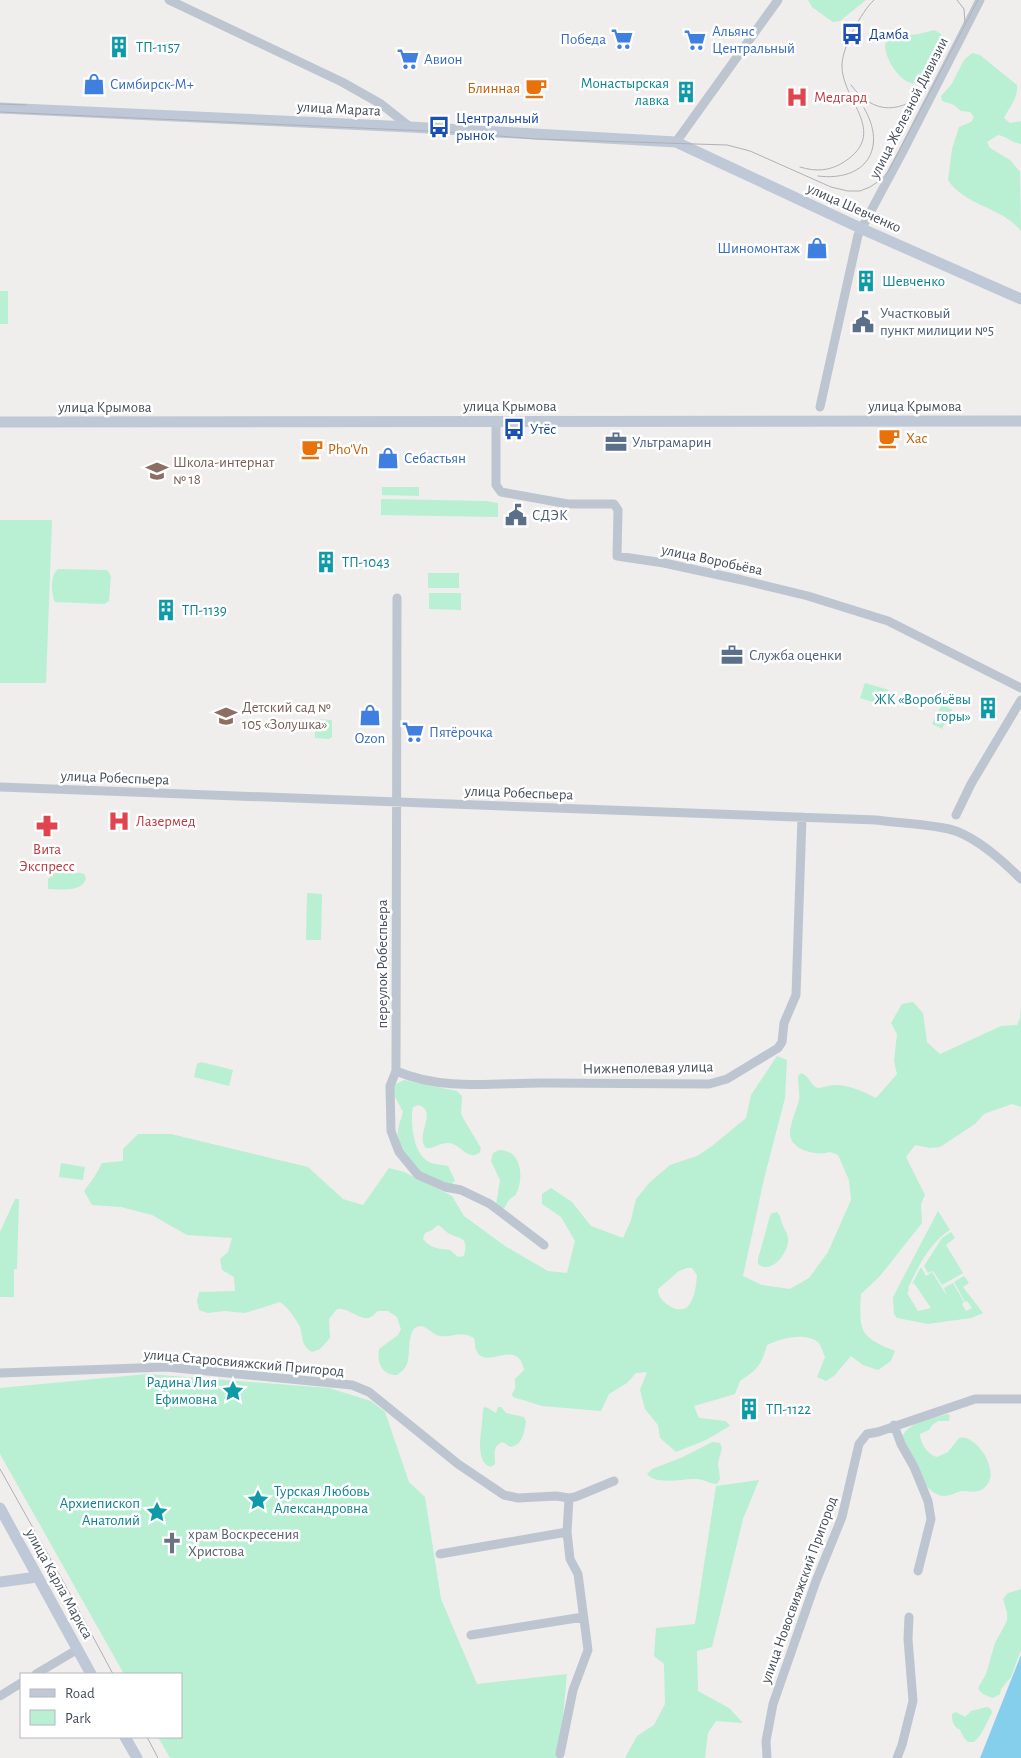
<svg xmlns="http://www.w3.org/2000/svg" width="1021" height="1758" font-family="'Alegreya Sans',sans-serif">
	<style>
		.green { fill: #b9efd2; fill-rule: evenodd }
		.water { fill: #86cfec }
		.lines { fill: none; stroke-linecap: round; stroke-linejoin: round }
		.street { stroke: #bdc6d0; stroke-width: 9 }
		.secondary { stroke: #bfc8d6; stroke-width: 11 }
		.tram { stroke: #afb1b7; stroke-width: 1 }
		.labels { text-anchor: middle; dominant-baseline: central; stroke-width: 5; stroke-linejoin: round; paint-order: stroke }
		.shop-label { font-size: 15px; fill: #366cbe; stroke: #fff; text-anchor: start }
		.transit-label { font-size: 15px; fill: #164399; stroke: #fff; text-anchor: start }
		.culture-label { font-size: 15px; fill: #0d838f; stroke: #fff; text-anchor: start }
		.food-label { font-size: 15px; fill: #c56008; stroke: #fff; text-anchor: start }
		.health-label { font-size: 15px; fill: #be3a42; stroke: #fff; text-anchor: start }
		.street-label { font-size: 15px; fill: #454e5a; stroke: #fff }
		.service-label { font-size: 15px; fill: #4e5e75; stroke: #fff; text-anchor: start }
		.education-label { font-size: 15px; fill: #785e54; stroke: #fff; text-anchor: start }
		.worship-label { font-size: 15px; fill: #5b616d; stroke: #fff; text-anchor: start }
	</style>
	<rect width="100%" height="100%" fill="#f0eded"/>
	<path class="green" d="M808,0H866L840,21L833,22L812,7Z
		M934,30L940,33C942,36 943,37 942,40C942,47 923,82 917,83C901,87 881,54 886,41L892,37L919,34Z
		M972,53L980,55L1017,85C1018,99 1010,106 1004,118L1010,123L1021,121V144C1012,143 1006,136 998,135L987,142L990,148L1010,160L1020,172L1021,231C1002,207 965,206 948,180L952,149L959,127L971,122L974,117L970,112L961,111L954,105L942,101L941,96L951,85L964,60Z
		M0,291H8V324H0Z
		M382,487H419V496L382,495Z
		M381,499L486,501L498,503V517L381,515Z
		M0,520H52L46,683H0Z
		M58,569L107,570L111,576L109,601L104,604L55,602C51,594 50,575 58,569Z
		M428,573H459V588H428Z
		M429,593H461V610L429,609Z
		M865,683L889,690L879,704L860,698Z
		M942,704L952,710L942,729L932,724Z
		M315,719L332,720V737L329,739L315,738L314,721Z
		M54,873H81L85,875L86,879C80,893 60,889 48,889V879Z
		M307,893L322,894L321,940H306Z
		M913,1002L923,1013L927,1042L940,1054L1001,1026L1017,1025L1020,1018L1021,1006V1107L1012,1104L984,1114L975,1124L940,1147L930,1148L915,1145L906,1157L925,1195L921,1204L922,1223L880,1276L861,1294C859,1331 859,1337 895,1351L891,1361L878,1370L863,1365L851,1356L834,1376L826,1381L817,1377L825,1357C823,1352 821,1345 818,1342C805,1332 781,1338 767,1345C761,1366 758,1369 740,1381L735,1394L694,1406L699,1418L726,1421L730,1426L706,1440L676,1452L660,1438L658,1425L645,1409L640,1390L647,1372L636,1373L627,1383L609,1394L601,1411L542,1406L513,1397L512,1394L515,1389V1379L524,1370C518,1336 485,1372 476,1350C475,1347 475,1342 474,1338C459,1330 454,1338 440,1336C433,1335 426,1325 420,1326C406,1327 411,1355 407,1364C405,1369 401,1372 397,1375C381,1375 377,1362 379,1349L398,1335L401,1329L397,1317L388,1311H378C375,1313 373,1317 368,1318C357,1319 348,1307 337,1309L329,1319L330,1338L320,1349L312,1352C301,1346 303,1337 300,1327C296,1319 288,1307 280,1302L245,1313L224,1311L208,1313L199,1310L197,1301L199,1292L235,1291L234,1277L222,1270L220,1259L228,1252L232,1238L187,1235L152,1215L121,1207L92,1205L84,1191L95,1176L102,1163L123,1161V1149L138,1134H171L308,1167L343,1199L363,1205L389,1168L404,1172L452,1196L464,1216L505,1246L548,1271L567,1273L575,1241L561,1217L542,1204V1194L551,1188L572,1202L591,1226L623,1238L631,1220L636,1199L650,1182L670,1165L697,1156L712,1146L746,1118L751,1095L777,1056L787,1060L785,1098L764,1179L743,1276L762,1285L790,1289L809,1278L828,1252L851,1200L849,1180L838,1155L830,1152C818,1156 792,1151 790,1135C789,1126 797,1109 799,1100C800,1092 798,1084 798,1076L801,1073C809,1075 811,1087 818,1088C823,1088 829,1085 834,1085C850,1085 862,1091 876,1098L897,1074L894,1061L897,1034L891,1023L902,1004ZM438,1225C442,1227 444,1230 448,1233C460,1240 469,1235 464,1256L458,1257L450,1250C439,1249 430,1248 423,1239L425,1233L432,1230ZM687,1268H692L697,1275C696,1285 695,1301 686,1308C676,1314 656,1299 658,1289L679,1271Z
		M201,1062L233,1070L229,1086L194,1077L197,1064Z
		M404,1080L457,1091L462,1096L461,1113L463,1118L481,1148L480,1152C469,1161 463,1148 453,1144C442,1140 436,1149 426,1148C414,1136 439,1110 418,1105L413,1107C410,1122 413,1154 429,1162C434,1165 442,1164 448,1166L455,1180L452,1184C427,1184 401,1160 398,1135C397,1127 401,1120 403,1112L394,1095V1085Z
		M499,1150C521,1149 524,1176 517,1192C515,1197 512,1197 509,1200C506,1203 506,1207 503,1209L496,1205L500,1180L491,1161L493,1153Z
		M61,1163L85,1167L83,1180L59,1177Z
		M15,1199H19L17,1269H14V1297H0V1232Z
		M938,1211L950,1230C930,1242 918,1267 908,1288L909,1290L907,1293L918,1311L931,1308L914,1283L912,1284L921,1267L926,1276L932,1272L947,1296L944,1288L953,1283L964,1302L962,1304L966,1311L972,1308L967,1301L965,1302L954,1282L964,1276L969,1283L963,1287L983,1313L971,1318L928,1324L897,1318L894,1314L893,1297Z
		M777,1212C781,1216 780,1218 782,1223C784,1230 789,1234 788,1242C787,1254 771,1275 758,1264V1259L770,1216L772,1213Z
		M951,1232L955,1238L946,1245L963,1273L942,1285L933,1271L928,1273L924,1266L942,1238Z
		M147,1374L329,1388L371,1401L385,1412L409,1482L425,1497L441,1599L477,1684L567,1674L559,1758H170L158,1737H181V1674H124L0,1454V1388Z
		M484,1407L488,1408L496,1413L498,1407H501L506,1413L524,1417L526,1421C524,1433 523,1445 510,1447L503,1442C492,1446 495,1454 495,1464L491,1467C475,1463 481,1434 482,1423C483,1417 482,1412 484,1407Z
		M947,1414L950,1415L949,1421H938L932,1425L929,1430L920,1434C920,1443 928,1455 937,1457L948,1452L959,1438C976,1432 1006,1477 981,1490C975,1493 969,1491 962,1491C956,1492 950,1496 944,1496C923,1495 909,1457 901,1440C906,1422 931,1419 947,1414Z
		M712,1442L720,1443L722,1448L718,1463L720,1479L717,1484C711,1484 705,1480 698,1479C684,1478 656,1486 647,1474L652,1469L683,1457Z
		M759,1480L743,1519L712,1647L697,1651L698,1691L729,1708L743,1723L716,1721L708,1733L705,1758H625L637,1736L654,1725L665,1704L664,1664L654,1656L656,1628L695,1624L716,1486Z
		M1021,1589V1650L1011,1677L1001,1689L1000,1694L993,1698C986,1696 981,1694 978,1688L986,1674L995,1643L1007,1621V1612L1003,1599L1008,1593Z
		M987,1707L991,1709L992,1713C986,1723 983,1734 974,1742H968L964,1738L960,1730C953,1726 952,1722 952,1714L956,1712L965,1717L971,1711Z"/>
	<path class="water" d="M1021,1655V1758H980Z"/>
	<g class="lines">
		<path class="street" d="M169,0L342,82L381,104L410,127
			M676,142L778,0
			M820,407L858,235L903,151L980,0
			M496,421V485L501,492L568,504H614L618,510L617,556L664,563L742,580L808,596L888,621L1021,688
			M397,598L396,1071L390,1086L391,1131L399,1152L418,1175L445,1187L461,1190L490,1204L544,1245
			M0,787L876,820C899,823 927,824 949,829C974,835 1003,861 1021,879
			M956,815L971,784L1021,700
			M396,1071C443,1091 493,1083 542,1083C598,1083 654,1084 709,1084L727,1079L778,1048L782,1042L784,1023L796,995L802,817
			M0,1373L166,1367L352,1385L369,1392L458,1464L504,1495L518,1498L556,1496L569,1498L575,1497L614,1481
			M894,1425L901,1444L914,1467L928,1501L931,1519L918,1571
			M440,1554L567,1532
			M471,1635L583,1617
			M36,1674L78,1649
			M0,1696L21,1683
			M560,1754L573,1690L588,1650L578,1574L570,1559L567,1532L569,1498
			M767,1758L766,1741L773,1704L816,1581L842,1517L859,1444L867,1434L878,1432L975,1399H1021
			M897,1758L902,1745L913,1701L908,1639L909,1617"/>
		<path class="secondary" d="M0,108L410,127L676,142L869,232L1021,299
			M0,422L1021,421
			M0,1508L91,1674
			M0,1582L37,1577
			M125,1737L137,1758"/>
		<path class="tram" d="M957,0L964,9L965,23
			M851,85C874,116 902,114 929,88
			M0,104L27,105
			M0,112L449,132L536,139L727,145L750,151L831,187L848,191H860L870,187L882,179L888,172L978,0
			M800,167C816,172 830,171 844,162C890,132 841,100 842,65C842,48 861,12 874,0
			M818,176C865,182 888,149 864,108
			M0,1469L69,1592L113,1674
			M147,1737L158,1758"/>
	</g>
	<defs>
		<g id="bus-bare" transform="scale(1.725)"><path d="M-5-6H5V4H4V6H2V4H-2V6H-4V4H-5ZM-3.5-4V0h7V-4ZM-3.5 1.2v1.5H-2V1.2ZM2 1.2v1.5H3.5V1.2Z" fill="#1a4fb4" stroke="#fff" stroke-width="2.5" paint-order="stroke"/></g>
		<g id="supermarket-bare" transform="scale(1.725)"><path d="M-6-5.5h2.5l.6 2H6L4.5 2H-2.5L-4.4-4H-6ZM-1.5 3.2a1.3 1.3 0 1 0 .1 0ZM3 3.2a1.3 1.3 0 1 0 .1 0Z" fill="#3f7fe0" stroke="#fff" stroke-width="2.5" paint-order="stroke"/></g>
		<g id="building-bare" transform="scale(1.725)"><path d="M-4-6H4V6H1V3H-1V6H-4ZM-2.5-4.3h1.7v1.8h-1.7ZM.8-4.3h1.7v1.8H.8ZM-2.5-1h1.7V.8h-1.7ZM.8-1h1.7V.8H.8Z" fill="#0f9aa8" stroke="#fff" stroke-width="2.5" paint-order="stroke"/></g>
		<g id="shop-bare" transform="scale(1.725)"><path d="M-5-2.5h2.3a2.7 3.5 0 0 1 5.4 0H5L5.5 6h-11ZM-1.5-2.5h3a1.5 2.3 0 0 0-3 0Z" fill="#3f7fe0" stroke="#fff" stroke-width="2.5" paint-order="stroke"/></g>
		<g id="cafe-bare" transform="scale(1.725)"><path d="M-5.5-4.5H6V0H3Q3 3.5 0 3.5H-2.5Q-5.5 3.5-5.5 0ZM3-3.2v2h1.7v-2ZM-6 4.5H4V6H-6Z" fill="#e8710a" stroke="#fff" stroke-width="2.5" paint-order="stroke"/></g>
		<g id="hospital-bare" transform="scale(1.725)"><path d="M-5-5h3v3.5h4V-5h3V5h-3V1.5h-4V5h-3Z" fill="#e0444e" stroke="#fff" stroke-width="2.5" paint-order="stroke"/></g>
		<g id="civic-bare" transform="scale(1.725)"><path d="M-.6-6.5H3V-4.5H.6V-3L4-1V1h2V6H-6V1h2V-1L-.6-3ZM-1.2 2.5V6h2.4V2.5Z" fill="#5c6f8a" stroke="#fff" stroke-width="2.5" paint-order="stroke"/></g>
		<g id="office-bare" transform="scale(1.725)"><path d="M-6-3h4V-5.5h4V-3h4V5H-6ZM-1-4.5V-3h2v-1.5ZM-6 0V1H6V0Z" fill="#5c6f8a" stroke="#fff" stroke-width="2.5" paint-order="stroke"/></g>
		<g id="school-bare" transform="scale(1.725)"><path d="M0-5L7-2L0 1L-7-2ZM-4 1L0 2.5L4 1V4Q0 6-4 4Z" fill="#8d6e63" stroke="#fff" stroke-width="2.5" paint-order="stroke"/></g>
		<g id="pharmacy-bare" transform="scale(1.725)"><path d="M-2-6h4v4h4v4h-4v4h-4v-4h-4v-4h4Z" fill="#e0444e" stroke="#fff" stroke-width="2.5" paint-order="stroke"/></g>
		<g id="sight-bare" transform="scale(1.725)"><path d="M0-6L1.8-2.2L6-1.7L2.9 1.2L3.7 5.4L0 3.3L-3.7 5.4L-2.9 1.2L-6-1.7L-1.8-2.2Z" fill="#0f9aa8" stroke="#fff" stroke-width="2.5" paint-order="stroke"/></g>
		<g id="church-bare" transform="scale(1.725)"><path d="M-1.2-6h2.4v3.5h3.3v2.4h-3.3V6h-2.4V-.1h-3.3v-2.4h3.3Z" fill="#6b7280" stroke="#fff" stroke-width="2.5" paint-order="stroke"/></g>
	</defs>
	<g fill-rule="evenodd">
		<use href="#bus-bare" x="852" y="34"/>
		<use href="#supermarket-bare" x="622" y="39"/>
		<use href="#supermarket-bare" x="695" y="40"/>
		<use href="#building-bare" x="119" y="47"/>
		<use href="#supermarket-bare" x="408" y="59"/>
		<use href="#shop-bare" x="94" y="84"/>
		<use href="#cafe-bare" x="536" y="88"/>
		<use href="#building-bare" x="686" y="92"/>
		<use href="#hospital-bare" x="797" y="97"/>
		<use href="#bus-bare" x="439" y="127"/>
		<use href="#shop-bare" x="817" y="248"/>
		<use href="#building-bare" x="866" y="281"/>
		<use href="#civic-bare" x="863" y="322"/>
		<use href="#bus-bare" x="514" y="429"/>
		<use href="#cafe-bare" x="889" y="438"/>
		<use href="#office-bare" x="616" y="442"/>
		<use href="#cafe-bare" x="312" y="449"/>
		<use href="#shop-bare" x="388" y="458"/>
		<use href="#school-bare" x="157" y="471"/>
		<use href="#civic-bare" x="516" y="515"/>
		<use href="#building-bare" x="326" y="562"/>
		<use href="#building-bare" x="166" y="610"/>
		<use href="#office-bare" x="732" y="655"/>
		<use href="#building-bare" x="988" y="708"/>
		<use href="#shop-bare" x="370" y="715"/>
		<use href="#school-bare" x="226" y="716"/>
		<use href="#supermarket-bare" x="413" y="732"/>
		<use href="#hospital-bare" x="119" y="821"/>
		<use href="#pharmacy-bare" x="47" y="826"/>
		<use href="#sight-bare" x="233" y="1391"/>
		<use href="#building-bare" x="749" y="1409"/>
		<use href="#sight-bare" x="258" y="1500"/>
		<use href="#sight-bare" x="157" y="1512"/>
		<use href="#church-bare" x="172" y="1543"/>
	</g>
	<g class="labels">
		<g class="shop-label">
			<text x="712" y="31">Альянс<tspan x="712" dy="17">Центральный</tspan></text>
			<text x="606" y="39" text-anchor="end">Победа</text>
			<text x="424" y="59">Авион</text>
			<text x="110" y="84">Симбирск-М+</text>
			<text x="800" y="248" text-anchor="end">Шиномонтаж</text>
			<text x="404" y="458">Себастьян</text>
			<text x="429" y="732">Пятёрочка</text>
			<text x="370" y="738" text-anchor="middle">Ozon</text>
		</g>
		<g class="transit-label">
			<text x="869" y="34">Дамба</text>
			<text x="456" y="118">Центральный<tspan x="456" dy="17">рынок</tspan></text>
			<text x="530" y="429">Утёс</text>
		</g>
		<g class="culture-label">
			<text x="136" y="47">ТП-1157</text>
			<text x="669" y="83" text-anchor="end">Монастырская<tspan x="669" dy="17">лавка</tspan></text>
			<text x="882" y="281">Шевченко</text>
			<text x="342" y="562">ТП-1043</text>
			<text x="182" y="610">ТП-1139</text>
			<text x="971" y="699" text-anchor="end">ЖК «Воробьёвы<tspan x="971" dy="17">горы»</tspan></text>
			<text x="217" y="1382" text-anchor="end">Радина Лия<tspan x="217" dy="17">Ефимовна</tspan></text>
			<text x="766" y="1409">ТП-1122</text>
			<text x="274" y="1491">Турская Любовь<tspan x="274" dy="17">Александровна</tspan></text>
			<text x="140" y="1503" text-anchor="end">Архиепископ<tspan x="140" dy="17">Анатолий</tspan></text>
		</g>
		<g class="food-label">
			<text x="520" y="88" text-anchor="end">Блинная</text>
			<text x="906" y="438">Хас</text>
			<text x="328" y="449">Pho'Vn</text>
		</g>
		<g class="health-label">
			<text x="814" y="97">Медгард</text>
			<text x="136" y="821">Лазермед</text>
			<text x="47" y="849" text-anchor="middle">Вита<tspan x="47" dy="17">Экспресс</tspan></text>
		</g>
		<g class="street-label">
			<text transform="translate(909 108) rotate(-63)">улица Железной Дивизии</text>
			<text transform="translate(339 109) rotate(3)">улица Марата</text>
			<text transform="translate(854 208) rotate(24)">улица Шевченко</text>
			<text x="510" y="406">улица Крымова</text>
			<text x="915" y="406">улица Крымова</text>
			<text x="105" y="407">улица Крымова</text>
			<text transform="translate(712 560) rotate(12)">улица Воробьёва</text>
			<text transform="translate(115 778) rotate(2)">улица Робеспьера</text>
			<text transform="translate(519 793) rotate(2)">улица Робеспьера</text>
			<text transform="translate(382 964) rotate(-90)">переулок Робеспьера</text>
			<text transform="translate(648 1068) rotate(-1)">Нижнеполевая улица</text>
			<text transform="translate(244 1363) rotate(5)">улица Старосвияжский Пригород</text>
			<text transform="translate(59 1584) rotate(61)">улица Карла Маркса</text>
			<text transform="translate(799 1590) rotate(-70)">улица Новосвияжский Пригород</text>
		</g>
		<g class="service-label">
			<text x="880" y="313">Участковый<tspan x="880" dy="17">пункт милиции №5</tspan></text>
			<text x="632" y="442">Ультрамарин</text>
			<text x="532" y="515">СДЭК</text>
			<text x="749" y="655">Служба оценки</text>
		</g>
		<g class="education-label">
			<text x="173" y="462">Школа-интернат<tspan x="173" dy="17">№ 18</tspan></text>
			<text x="242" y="707">Детский сад №<tspan x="242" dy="17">105 «Золушка»</tspan></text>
		</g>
		<g class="worship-label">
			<text x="188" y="1534">храм Воскресения<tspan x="188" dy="17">Христова</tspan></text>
		</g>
	</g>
	<rect x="20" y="1673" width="162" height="65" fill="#ffffff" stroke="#b5b8bd"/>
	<rect x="30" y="1689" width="25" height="8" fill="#bfc8d6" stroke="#b5b8bd"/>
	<text x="65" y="1698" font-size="15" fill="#454e5a">Road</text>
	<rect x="30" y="1710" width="25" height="15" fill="#b9efd2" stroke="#b5b8bd"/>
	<text x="65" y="1723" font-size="15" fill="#454e5a">Park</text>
</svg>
